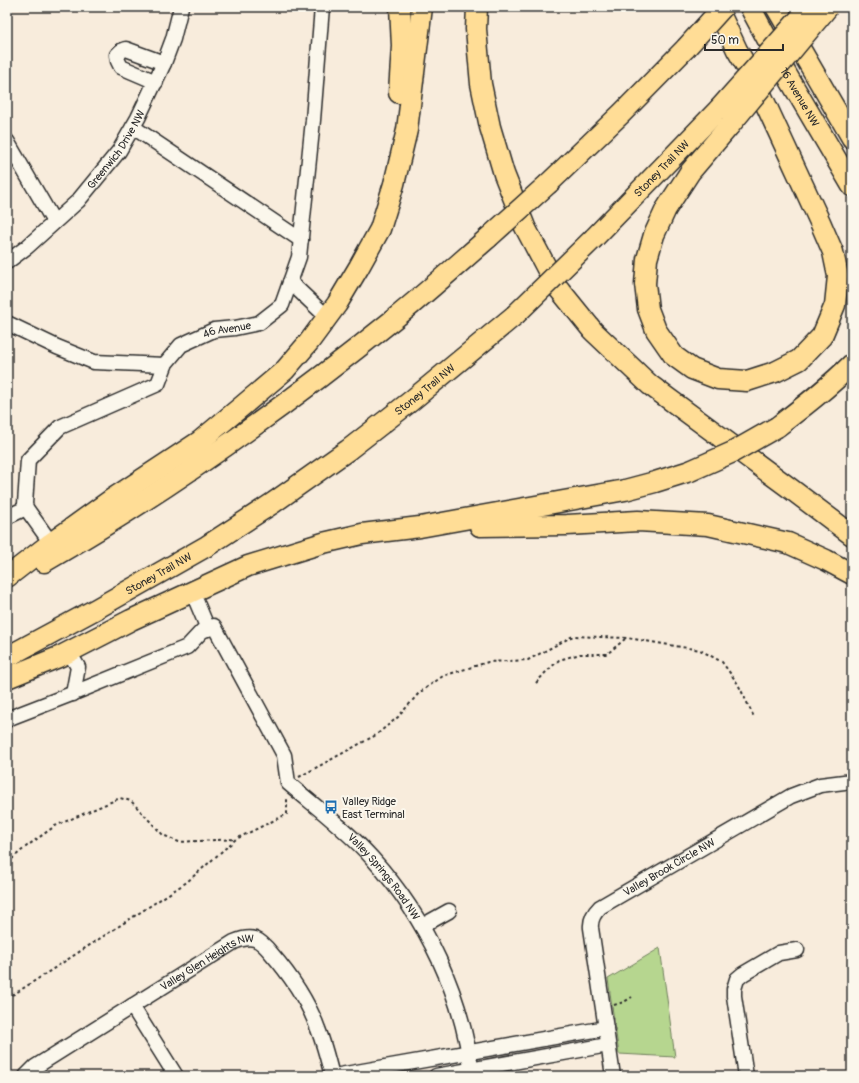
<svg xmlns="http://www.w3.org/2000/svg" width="859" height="1083" font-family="Pangolin,sans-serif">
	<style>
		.park { fill: #b6d68f; stroke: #70805d }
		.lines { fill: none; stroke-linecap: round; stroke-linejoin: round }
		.minor-casing { stroke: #2b2b2b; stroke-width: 17 }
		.highway-casing { stroke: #2b2b2b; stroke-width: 23 }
		.path { stroke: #2b2b2b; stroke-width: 2; stroke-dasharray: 3 3; stroke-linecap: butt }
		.minor { stroke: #fbf7ec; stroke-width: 14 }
		.highway { stroke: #ffdd96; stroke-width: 20 }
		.highway-bridge-casing { stroke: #2b2b2b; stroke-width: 23; stroke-linecap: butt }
		.highway-bridge { stroke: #ffdd96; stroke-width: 20 }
		.labels { text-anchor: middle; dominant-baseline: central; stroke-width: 4; stroke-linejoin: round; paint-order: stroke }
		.street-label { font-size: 11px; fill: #2b2b2b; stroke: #fbf7ec }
		.poi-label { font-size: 11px; fill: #2b2b2b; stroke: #fbf7ec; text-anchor: start }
	</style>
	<rect width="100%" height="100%" fill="#f8ecdc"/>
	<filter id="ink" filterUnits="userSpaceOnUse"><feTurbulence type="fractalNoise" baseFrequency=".025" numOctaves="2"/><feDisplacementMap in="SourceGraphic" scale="8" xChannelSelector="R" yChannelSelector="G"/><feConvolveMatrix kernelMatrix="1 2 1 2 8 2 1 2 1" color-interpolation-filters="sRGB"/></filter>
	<g filter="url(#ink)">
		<path class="park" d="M660,948L675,1057L619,1054L608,979Z"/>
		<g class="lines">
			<g class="minor-casing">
				<g id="minor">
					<path d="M156,82L121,67L118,61L117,55L121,51L126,49L164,63"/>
					<path d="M133,127L301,240"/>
					<path d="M7,141L54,222"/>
					<path id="s1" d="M7,262L27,247L78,201L119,151L138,118L164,63L173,39L181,7"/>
					<path d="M290,282L327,317"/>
					<path d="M7,323L57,347L94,362L165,365"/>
					<path d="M7,517L26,508"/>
					<path id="s2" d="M51,543L26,508L25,504L28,460L60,427L158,384L166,363L181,345L214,330L235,328L259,323L282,305L299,257L313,120L322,7"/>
					<path d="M192,591L208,629"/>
					<path d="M69,652L78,667L73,694"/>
					<path id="s3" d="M7,720L12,717L69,695L187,647L202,631L214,626L284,755L288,783C316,807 347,830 372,858C426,918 463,995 472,1076"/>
					<path d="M422,926L449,911"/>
					<path d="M132,1006L176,1076"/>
					<path id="s4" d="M26,1076L35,1067L234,942C241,939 248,937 255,939C262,942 267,948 271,953C291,976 308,1001 318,1029C324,1044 328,1060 332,1076"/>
					<path d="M334,1076L606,1028"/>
					<path d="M436,1076L608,1045"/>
					<path id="s5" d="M613,1076L591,928C590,919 594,913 600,907L791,796L820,785L852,781"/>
					<path d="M746,1076L734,996V989L737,979L743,974L779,953L797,950"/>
				</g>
			</g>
			<g class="highway-casing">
				<g id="highway">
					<path d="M477,7L476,29L481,84L490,127L504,174L525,227L555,284L593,331L650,385L787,486L852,535"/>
					<path d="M717,7L737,50L754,79L820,222L833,252L838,276L835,305L822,336L799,360L775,372L747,381L718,379L692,369L674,356L656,330L648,309L645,284L647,259L654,235L666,209L690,172L730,125"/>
					<path id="s6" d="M750,7L784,70L852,186"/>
					<path d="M776,7L852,138"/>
					<path d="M399,93L402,46L400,7"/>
					<path d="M549,183L622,113L686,48"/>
					<path id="s7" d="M594,238L719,109"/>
					<path d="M777,427C803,407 829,387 852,364"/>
					<path d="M480,526L567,525L638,521L708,525L788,543L826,560L852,574"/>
					<path d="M44,562C167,491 284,408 394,319C426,293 457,265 488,238"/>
					<path d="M7,577L51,543L112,499L200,441L241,407L285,370L309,342L337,304L359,267L380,229L394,184L407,130L422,7"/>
					<path id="s8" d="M7,657L96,609L207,546L273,503L348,450L411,401L515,315"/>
					<path d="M7,678L61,656L131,620L248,566L323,543L362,534L420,527L625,490L655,482L690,471"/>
				</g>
			</g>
			<path class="path" d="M536,683L545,673L559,660L580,654H607L625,639
				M299,777L376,735L398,717L419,693L443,676L488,662L528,660L573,636L627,638L700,650L722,662L738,684L754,717
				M7,863L27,846L55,826L120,798L131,801L163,835L179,842L236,839
				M7,998L19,991L187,882L236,839L287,814V799
				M614,1005L624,1002L632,997"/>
			<use href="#minor" class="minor"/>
			<use href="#highway" class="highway"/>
			<g class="highway-bridge-casing">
				<path id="highway-bridge" d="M686,48L723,7
					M719,109L810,7
					M730,125L828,7
					M488,238L549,183
					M515,315L594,238
					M690,471L733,452L777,427"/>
			</g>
			<use href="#highway-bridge" class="highway-bridge"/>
		</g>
	</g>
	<defs>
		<g id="bus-bare" transform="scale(1.08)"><path d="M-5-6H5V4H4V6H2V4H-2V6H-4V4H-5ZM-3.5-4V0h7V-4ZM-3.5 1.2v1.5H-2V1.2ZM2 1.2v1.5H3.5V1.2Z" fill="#1f6fb2" stroke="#fbf7ec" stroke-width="2.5" paint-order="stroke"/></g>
	</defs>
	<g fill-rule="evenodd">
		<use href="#bus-bare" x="331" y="807"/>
	</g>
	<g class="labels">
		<g class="street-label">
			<text stroke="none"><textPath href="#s6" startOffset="103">16 Avenue NW</textPath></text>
			<text stroke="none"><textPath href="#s1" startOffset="158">Greenwich Drive NW</textPath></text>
			<text stroke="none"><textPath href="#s7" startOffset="97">Stoney Trail NW</textPath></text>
			<text stroke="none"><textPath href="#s2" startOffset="339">46 Avenue</textPath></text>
			<text stroke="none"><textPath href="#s8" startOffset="497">Stoney Trail NW</textPath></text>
			<text stroke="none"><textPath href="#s8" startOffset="173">Stoney Trail NW</textPath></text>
			<text stroke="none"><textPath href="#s5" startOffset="253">Valley Brook Circle NW</textPath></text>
			<text stroke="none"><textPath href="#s3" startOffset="539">Valley Springs Road NW</textPath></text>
			<text stroke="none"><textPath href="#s4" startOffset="215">Valley Glen Heights NW</textPath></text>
		</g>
		<g class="poi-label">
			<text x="342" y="801">Valley Ridge<tspan x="342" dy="13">East Terminal</tspan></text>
		</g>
	</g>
	<rect width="859" height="1083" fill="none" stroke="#fbf7ec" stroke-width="24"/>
	<rect x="12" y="12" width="835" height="1059" fill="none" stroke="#2b2b2b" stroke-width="1.5" filter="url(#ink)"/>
	<path d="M705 44v6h78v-6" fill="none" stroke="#2b2b2b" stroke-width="2"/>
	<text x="711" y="44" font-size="12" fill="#2b2b2b" stroke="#fbf7ec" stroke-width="3" paint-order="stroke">50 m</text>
</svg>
